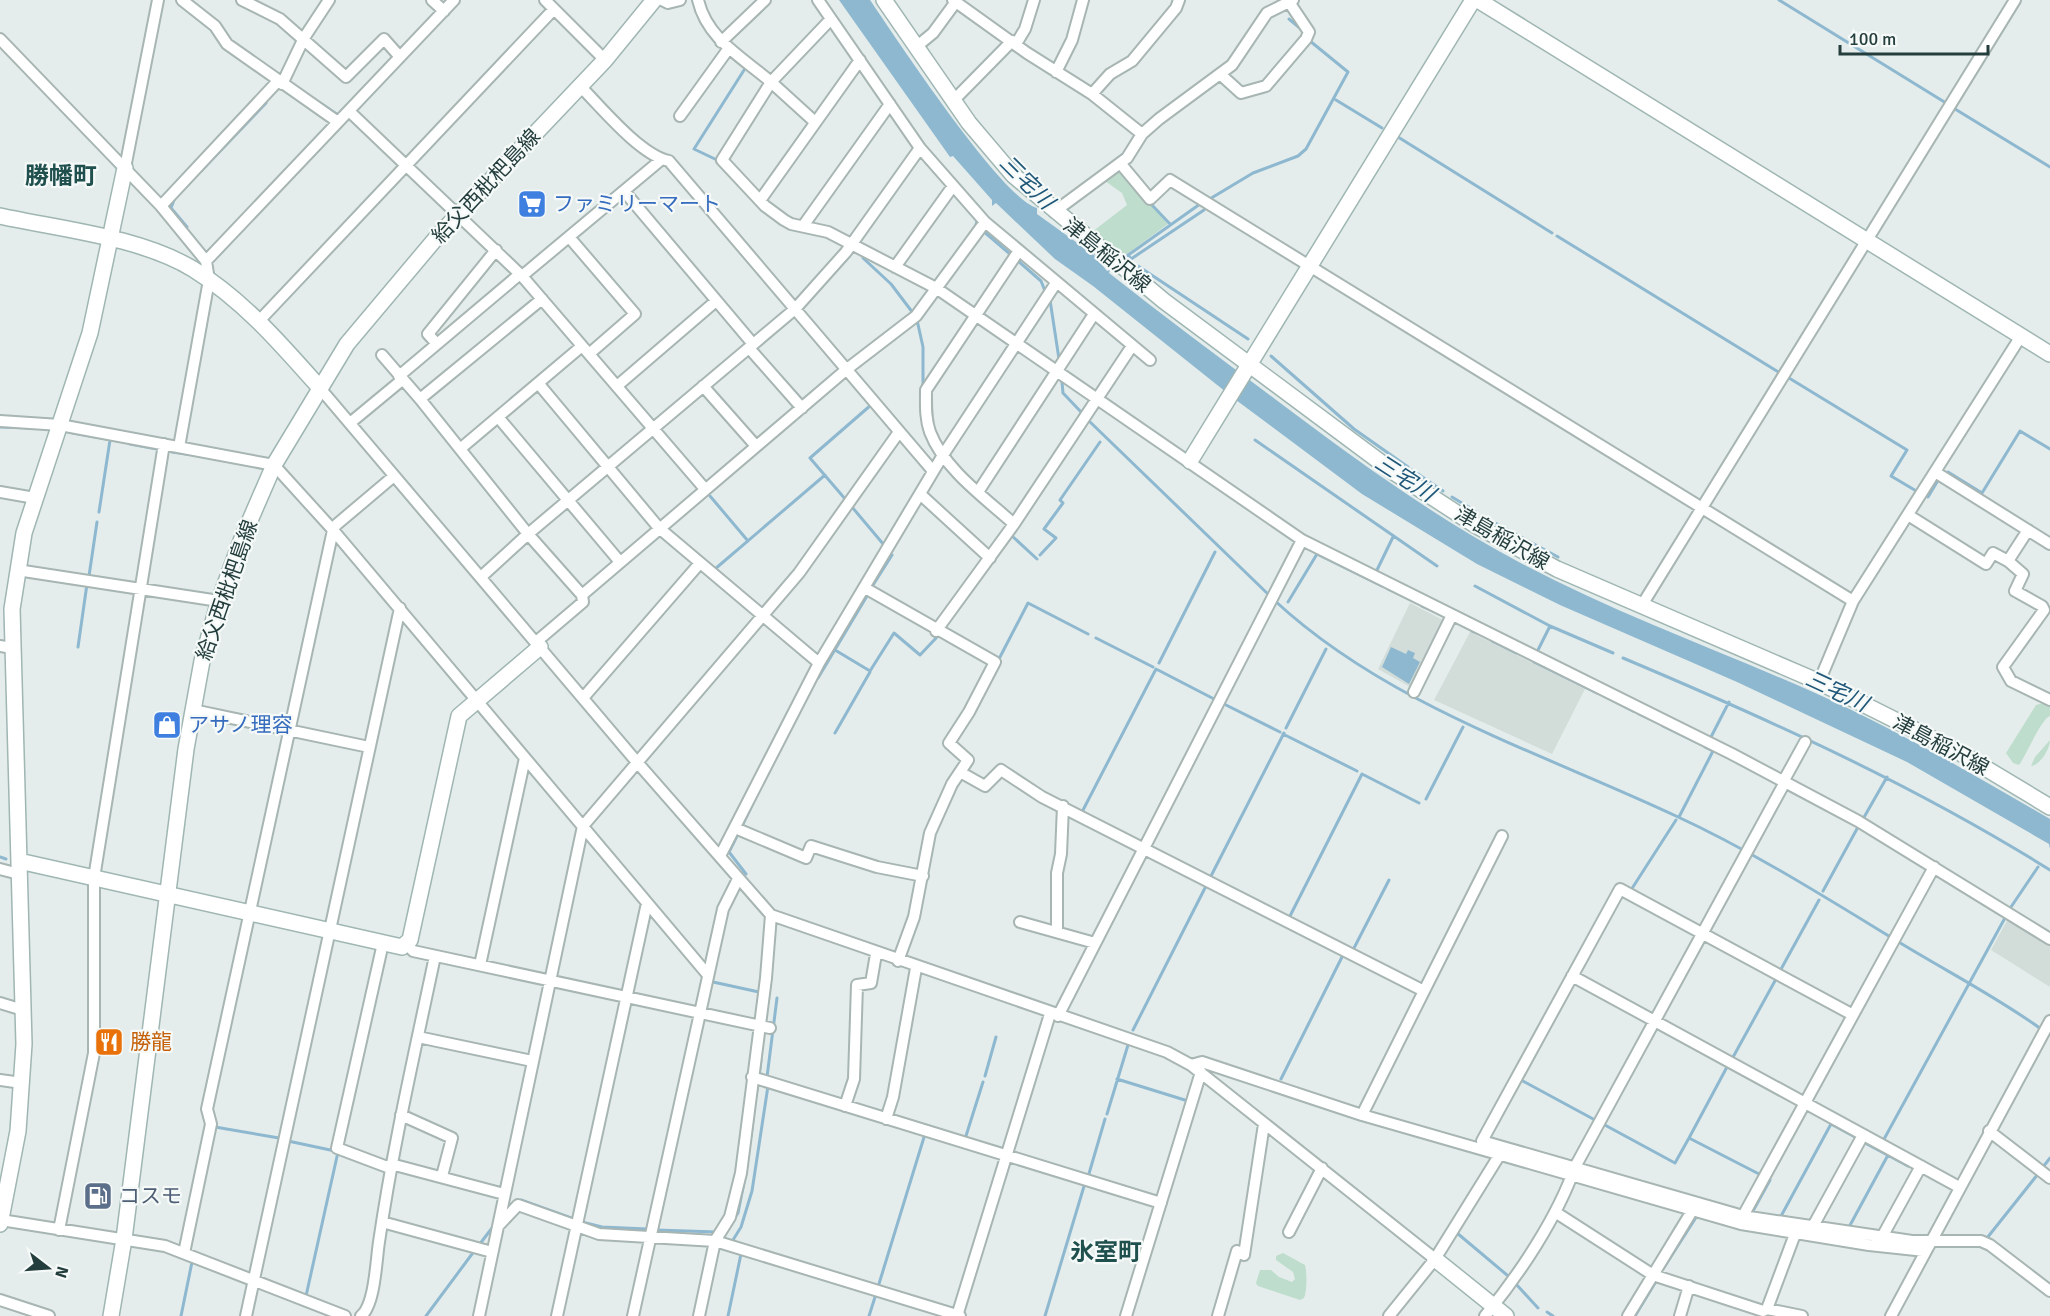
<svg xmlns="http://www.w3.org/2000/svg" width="2050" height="1316" font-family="Signika,'Noto Sans JP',sans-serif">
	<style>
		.built { fill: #d2ddda }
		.green { fill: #beddcd }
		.water { fill: #8eb8d0 }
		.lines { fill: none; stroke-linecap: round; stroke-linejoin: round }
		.stream { stroke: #8eb8d0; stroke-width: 3 }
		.street-casing { stroke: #a7b5b3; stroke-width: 14 }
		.secondary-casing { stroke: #9fb6b3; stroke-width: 18 }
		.street { stroke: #fff; stroke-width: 10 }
		.secondary { stroke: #fff; stroke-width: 15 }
		.labels { text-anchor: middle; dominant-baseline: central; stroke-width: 4.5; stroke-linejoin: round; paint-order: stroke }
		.street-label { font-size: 21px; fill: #243e3d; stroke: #f5f9f8 }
		.shop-label { font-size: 21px; fill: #366cbe; stroke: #f5f9f8; text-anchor: start }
		.food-label { font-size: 21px; fill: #c56008; stroke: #f5f9f8; text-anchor: start }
		.service-label { font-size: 21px; fill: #4e5e75; stroke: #f5f9f8; text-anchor: start }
		.water-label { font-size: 22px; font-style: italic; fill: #1f5779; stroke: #f5f9f8 }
		.quarter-label { font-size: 24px; font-weight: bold; fill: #20504e; stroke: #f5f9f8 }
	</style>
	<rect width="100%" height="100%" fill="#e4edeb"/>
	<path class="built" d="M1410,603L1445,621L1412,688L1378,669Z
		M1470,632L1585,689L1552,754L1434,700Z
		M2009,917L2050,942V987L1991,950Z"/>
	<path class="green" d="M1118,169L1168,224L1123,257L1092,232L1127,205L1122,193L1105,181Z
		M2047,702L2050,704V716C2041,719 2027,754 2019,765L2013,763L2006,753L2036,705Z
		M2050,740C2050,748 2041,765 2031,766L2035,757Z
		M1283,1253L1305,1265C1307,1272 1307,1292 1304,1298L1300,1300L1258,1286L1256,1283L1260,1270H1271L1279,1277L1292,1282L1295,1279L1293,1272L1276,1260V1256Z"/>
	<path class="water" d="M839,0H870C896,38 1001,198 1037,208V214L1094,255L1107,271L1110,270L1109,273C1163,316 1219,357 1275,399C1352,457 1431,515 1517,561C1612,612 1714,648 1813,692C1895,729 1973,774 2050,819V849L2049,844L1907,762L1737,682L1560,605L1477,564L1362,494L1236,400L1093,286L1055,259L996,203L992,206V200C979,185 966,171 953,156L950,157Z
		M1391,647L1406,654L1408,650L1415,653L1413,658L1420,662L1409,684L1382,667Z"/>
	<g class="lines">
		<path class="stream" d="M1779,0L1946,103
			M1289,19L1301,29
			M1336,100L1382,128
			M317,101L338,115
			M1955,109L2050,167
			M1398,137L1552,233
			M717,160L694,149L746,67
			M201,171L266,103
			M174,200L171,208L187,227
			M1208,200L1253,173L1298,156L1306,149L1348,72L1310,41
			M1151,204L1170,224
			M976,225L977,221
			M982,230L1010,254
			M1557,236L1780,373
			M1128,255L1131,259L1204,210
			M863,258L891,284L913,313
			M1124,258L1200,204
			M1017,260L1041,281L1045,291
			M1138,266L1248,339
			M1050,300L1059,359
			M917,320L923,347V388
			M1271,356L1354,429L1408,467
			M1789,378L1907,450L1891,476L1918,492
			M1062,382L1063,393L1082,413
			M1088,420L1269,595
			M0,427L33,428
			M73,433L118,441
			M1255,440L1437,566
			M130,444L157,449
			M172,452L194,455
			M1412,470L1443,491
			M1948,472L1982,493L2020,431L2050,449
			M710,496L748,541
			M1452,497L1475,511
			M1928,497L1937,482
			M846,500L810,458L871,405
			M852,507L884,545
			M99,512L110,440
			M1486,518L1558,557
			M1010,537L1011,535L1037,559
			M1040,555L1056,538L1044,529L1063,503L1060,500L1100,442
			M715,569L825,475
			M1377,570L1393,537
			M89,576L97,522
			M873,585L892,555
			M1475,586L1550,626L1613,653
			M1388,589L1411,600
			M1274,600C1387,705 1540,752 1676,816C1754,852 1828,899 1902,944C1948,972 1997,997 2041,1029
			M1288,602L1317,554L1382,586
			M1422,606L1436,612
			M1453,621L1467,628
			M1472,631L1477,633
			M1096,638L1153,667
			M1492,641L1516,653
			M78,647L87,584
			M835,650L870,671L894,633L920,655L937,637
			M1537,652L1550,626
			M1000,657L1028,603L1088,634
			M1623,658C1770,720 1914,785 2050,870
			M1534,662L1597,693
			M1159,663L1215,552
			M1158,670L1216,700
			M818,678L867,596
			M1604,696L1633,711
			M1222,703L1280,732
			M1639,714L1654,721
			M1663,726L1700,744
			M1286,728L1326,649
			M835,733L870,672
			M1283,734L1357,771
			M1711,737L1729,702
			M1426,799L1463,727
			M1082,812L1156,669
			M1679,817L1713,751L1705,747
			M1863,819L1887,777
			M742,826L753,803
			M739,832L729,852L746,874
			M0,857L6,859
			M1210,878L1284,733
			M1631,890L1676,820
			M1823,891L1858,827
			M2011,907L2038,867
			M1289,918L1362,774L1419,803
			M1353,950L1389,880
			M1780,971L1819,900
			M713,982L759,992
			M1133,1030L1207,884
			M1732,1059L1776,979
			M1727,1067L1689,1138L1761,1175
			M759,1076L761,1060
			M985,1076L996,1037
			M767,1077L777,998
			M1117,1079L1188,1101
			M1281,1079L1344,953
			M1521,1080L1595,1120
			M756,1096L758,1083
			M1107,1114L1128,1045
			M1603,1124L1675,1163L1689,1138
			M215,1127L279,1138
			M751,1136L755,1102
			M965,1139L983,1082
			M288,1141L335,1151
			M1883,1141L2006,916
			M1865,1143L1908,1166
			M2043,1167L2050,1158
			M1088,1177L1105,1119
			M506,1207L521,1200L574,1219
			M1753,1211L1770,1180
			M1780,1218L1831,1124L1855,1137
			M582,1222L602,1227L647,1229
			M1848,1229L1888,1155
			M656,1230L717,1232
			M725,1232L738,1213L746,1172
			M1457,1233L1507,1275
			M1987,1238L2038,1174
			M736,1243L733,1240L741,1227L752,1191L768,1086
			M479,1245L492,1228
			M1663,1269L1695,1219
			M1516,1284L1538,1308
			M878,1287L925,1134
			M306,1296L338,1152
			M1547,1312L1553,1316
			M181,1316L192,1262
			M426,1316L475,1250
			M728,1316L741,1254
			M869,1316L876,1294
			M1045,1316L1085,1183
			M1635,1316L1655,1283"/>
		<g class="street-casing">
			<path id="street" d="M182,0L215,26L227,44L338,122
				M242,0L280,19L346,77L384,39L400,57
				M432,0L444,11
				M545,0L605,60
				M662,0L668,3L680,0
				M698,0C707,39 742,57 771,82L722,160L765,206L784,220L791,224L828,232L936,288L1302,540L1732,754L1858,821L2050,939
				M818,0L920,148L985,222L1150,360
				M953,0L1027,53L1092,94L1142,134
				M0,39L161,206L206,261L209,280L179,447
				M721,42L765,0
				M1016,44L1025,29L1034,0
				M916,47L933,33L955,3
				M1056,72L1072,40L1083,0
				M1220,74L1241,93L1266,86L1306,39L1309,32L1289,2
				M282,84L304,38L329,0
				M580,86C601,107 640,155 669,161L933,471
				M1092,94L1110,74L1132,61L1176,8L1179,0
				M953,101L1012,41
				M349,111L522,276L705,489
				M680,116L729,48
				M815,122L771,82L831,19
				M1120,163L1150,199L1170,180L1853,601
				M125,168L158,0
				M624,191L753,344
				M761,199L860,60
				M161,206L278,81
				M1054,212L1127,158L1142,134L1159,119L1232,65L1267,13L1293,0
				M803,226L890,104
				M569,237L635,314L589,354
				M206,261L454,0
				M895,267L953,186
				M522,276L662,159
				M259,321L554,9
				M437,344L428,334L496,250
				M749,348L802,408
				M382,355L420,399L542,299
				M399,376L520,274
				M538,383L659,528L819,663
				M617,386L716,301
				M703,386L756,446
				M319,387L636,761L771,915L1167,1052L1191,1065L1435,1259
				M420,399L528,534L582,595
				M498,417L620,562
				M0,421L60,425L274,465L333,530L708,975
				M350,423L402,380
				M460,449L582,346
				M1935,472L2050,544
				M0,492L35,498
				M978,492L1094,314
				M920,494L990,558
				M1908,515L1986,564L1993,553L2008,561L2028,530
				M1014,524C985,498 944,469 930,432C925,418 926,404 926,390L1018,252
				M2008,561L2023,574L2015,591L2042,606L2044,610L2003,667L2011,681L2050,700
				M17,570L219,601
				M481,577L528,534L795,309L846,252L920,148
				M865,588L995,662L969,712L949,743L968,760L952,784L930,833L914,917L898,961
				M1642,605L2015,0
				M936,631L1014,524L1132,346
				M536,642L583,602L582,595L847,369L916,316L985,222
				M0,646L12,648
				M1819,682L1853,601L2021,336
				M1414,692L1452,615
				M583,698L700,563
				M193,710L369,747
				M960,772L985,786L1001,770L1042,797L1424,991L1362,1115
				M1783,782L1805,742
				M735,828L806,858L811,846L877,867L923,876
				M720,856L819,663L943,455L1056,283
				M0,869L19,874
				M771,915L766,978L741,1173L730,1217L715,1241L960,1316
				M1020,922L1095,943
				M1057,931V873L1061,854L1063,806
				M383,943L337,1148L390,1168
				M407,944L413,951L770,1028
				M480,965L525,758
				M1572,976L1959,1187
				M1424,991L1502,836
				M0,1003L23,1010
				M1853,1015L1620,889L1482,1141L1743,1216L1912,1241H1981L1990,1245L2050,1291
				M1058,1016L1302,540
				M418,1037L532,1061
				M1191,1065L1202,1062L1362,1115L1741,1224L1869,1245L1925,1251
				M752,1077L1161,1203
				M0,1080L22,1083
				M845,1106L854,1079L857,985L871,983L876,954
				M401,1115L452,1138L442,1176
				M886,1119L893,1097L916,968
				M1989,1131L2050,1178
				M391,1164L504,1194
				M1555,1212L1653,1275L1763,1311L1767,1309L1802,1316
				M1743,1216L1934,867
				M1,1220L165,1246L345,1316
				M382,1222L492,1252
				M500,1224L518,1205L599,1234L715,1241L699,1316
				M1812,1228L1863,1135
				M59,1230L94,1053V878L164,444
				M1289,1232L1322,1168
				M1882,1237L1921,1166
				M184,1253L211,1124L207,1109L333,530L336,525L394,476
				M0,1300L49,1316
				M1767,1309L1795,1234
				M246,1316L400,608
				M361,1316C375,1305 376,1261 379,1242C393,1146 415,1051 435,956
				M479,1316L583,826L799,573L899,432
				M557,1316L647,903
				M633,1316L723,909L738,879
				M957,1316L1050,1014
				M1126,1316L1201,1072
				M1218,1316L1237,1251L1244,1255L1264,1124
				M1389,1316L1435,1259L1502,1151
				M1485,1316C1519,1275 1557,1218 1575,1167L1785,782
				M1628,1316L1695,1206
				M1680,1316L1689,1286
				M1891,1316L2050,1021"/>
		</g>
		<g class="secondary-casing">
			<path id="secondary" d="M884,0L969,123L1013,175L1164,301L1395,473L1475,525L1557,569L1819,682L1957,751L2050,807
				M1478,0L2050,354
				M0,216C60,229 140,237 193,269C243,300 281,344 319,387
				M1190,461L1473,0
				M19,861L402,947L410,940L459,716L540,647
				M0,1224L18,1131L24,1044L12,609L24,533L90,333L125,168
				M1435,1259L1506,1316
				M111,1316L124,1239L186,749L202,661L219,601L241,541L274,465L347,344L437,237L605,60L654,0"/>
		</g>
		<use href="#street" class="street"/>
		<use href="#secondary" class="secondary"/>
	</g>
	<defs>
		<g id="supermarket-square" transform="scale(1.5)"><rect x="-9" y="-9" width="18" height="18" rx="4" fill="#3f7fe0" stroke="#f5f9f8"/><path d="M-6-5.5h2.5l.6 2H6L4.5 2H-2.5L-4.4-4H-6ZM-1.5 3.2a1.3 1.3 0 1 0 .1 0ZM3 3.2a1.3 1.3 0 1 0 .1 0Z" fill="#fff"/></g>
		<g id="shop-square" transform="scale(1.5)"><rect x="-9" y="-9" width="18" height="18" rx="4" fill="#3f7fe0" stroke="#f5f9f8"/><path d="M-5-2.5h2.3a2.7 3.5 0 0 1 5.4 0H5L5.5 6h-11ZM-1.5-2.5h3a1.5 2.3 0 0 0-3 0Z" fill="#fff"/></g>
		<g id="restaurant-square" transform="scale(1.5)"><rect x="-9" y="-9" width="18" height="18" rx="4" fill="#e8710a" stroke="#f5f9f8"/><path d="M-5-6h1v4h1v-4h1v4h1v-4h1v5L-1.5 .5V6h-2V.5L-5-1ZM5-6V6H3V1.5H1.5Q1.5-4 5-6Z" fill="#fff"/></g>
		<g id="fuel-square" transform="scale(1.5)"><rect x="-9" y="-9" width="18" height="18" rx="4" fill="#5c6f8a" stroke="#f5f9f8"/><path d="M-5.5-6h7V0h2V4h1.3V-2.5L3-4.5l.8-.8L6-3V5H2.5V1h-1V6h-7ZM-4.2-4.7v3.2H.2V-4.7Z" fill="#fff"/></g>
	</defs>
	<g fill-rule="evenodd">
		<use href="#supermarket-square" x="532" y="204"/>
		<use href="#shop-square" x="167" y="725"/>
		<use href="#restaurant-square" x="109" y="1042"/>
		<use href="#fuel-square" x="98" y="1196"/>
	</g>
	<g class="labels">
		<g class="street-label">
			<text transform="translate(486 186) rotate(-47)">給父西枇杷島線</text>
			<text transform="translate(1107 255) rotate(39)">津島稲沢線</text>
			<text transform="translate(1502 538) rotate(30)">津島稲沢線</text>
			<text transform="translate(227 590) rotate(-71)">給父西枇杷島線</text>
			<text transform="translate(1941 745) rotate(28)">津島稲沢線</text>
		</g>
		<g class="shop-label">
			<text x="553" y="204">ファミリーマート</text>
			<text x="188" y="725">アサノ理容</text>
		</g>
		<g class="food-label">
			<text x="130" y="1042">勝龍</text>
		</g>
		<g class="service-label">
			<text x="119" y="1196">コスモ</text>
		</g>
		<g class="water-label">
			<text transform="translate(1027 182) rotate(45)">三宅川</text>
			<text transform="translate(1405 478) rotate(33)">三宅川</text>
			<text transform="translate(1837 691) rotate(25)">三宅川</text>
		</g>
		<g class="quarter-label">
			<text x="61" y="176">勝幡町</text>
			<text x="1106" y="1252">氷室町</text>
		</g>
	</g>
	<g transform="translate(48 1268) rotate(107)" stroke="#f5f9f8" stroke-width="4.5" paint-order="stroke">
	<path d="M0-4.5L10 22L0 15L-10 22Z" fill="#243e3d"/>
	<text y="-9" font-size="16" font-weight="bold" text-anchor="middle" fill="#243e3d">N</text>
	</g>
	<path d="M1840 45v9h148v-9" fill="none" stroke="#243e3d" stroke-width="3"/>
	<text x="1849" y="45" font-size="18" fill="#243e3d" stroke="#f5f9f8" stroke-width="4.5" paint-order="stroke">100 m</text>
</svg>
